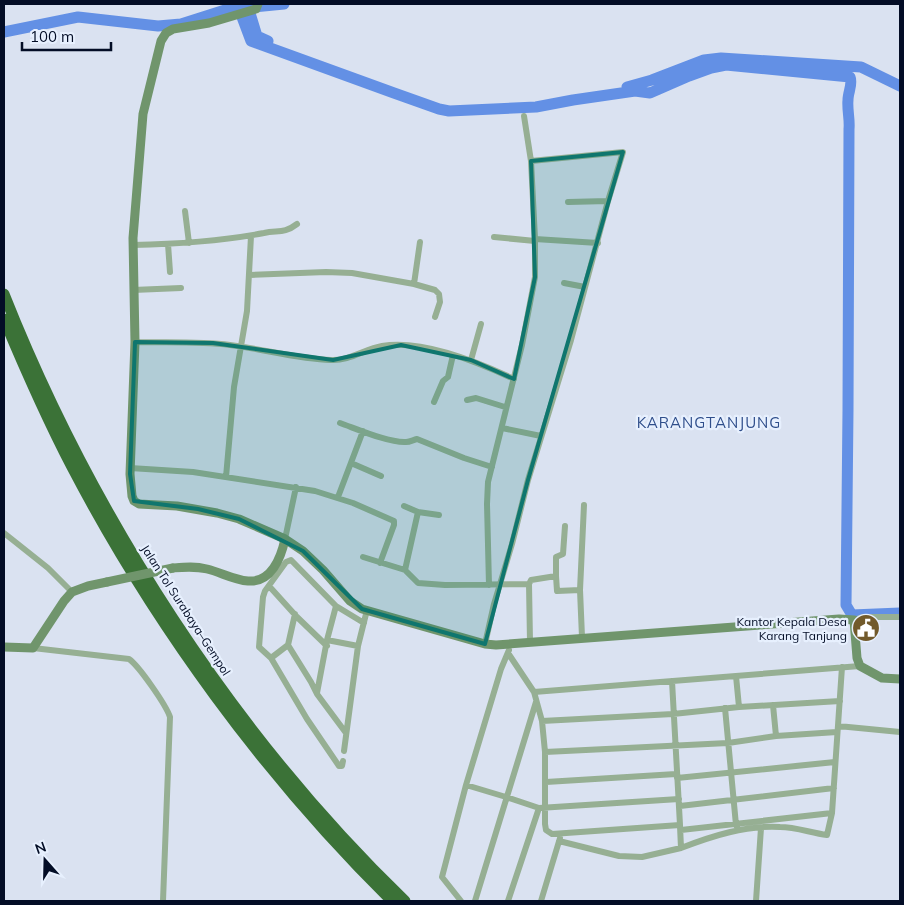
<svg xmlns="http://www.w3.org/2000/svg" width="904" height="905" font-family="Mulish,sans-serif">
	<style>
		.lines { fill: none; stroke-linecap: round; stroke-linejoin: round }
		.river { stroke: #6390e5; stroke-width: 11 }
		.street { stroke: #96af93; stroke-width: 6 }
		.secondary { stroke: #70956c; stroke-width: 9 }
		.highway { stroke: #3b7237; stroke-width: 11 }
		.secondary-bridge { stroke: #70956c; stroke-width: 9 }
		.marked { fill: #0f766e; fill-opacity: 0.2; stroke: #0f766e; stroke-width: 4; stroke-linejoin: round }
		.labels { text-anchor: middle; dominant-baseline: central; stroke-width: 4.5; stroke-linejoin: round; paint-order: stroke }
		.street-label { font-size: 12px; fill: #030d26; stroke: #e7f0fe }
		.poi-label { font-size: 12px; fill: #030d26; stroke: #e7f0fe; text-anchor: end }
		.quarter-label { font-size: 15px; letter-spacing: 1px; fill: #2f4e8b; stroke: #e7f0fe }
	</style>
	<rect width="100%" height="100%" fill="#dae2f1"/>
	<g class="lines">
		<path class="river" d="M239,9L251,41L394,93L439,109L449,111L536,107L573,100L635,91L650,93L689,76L711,68L726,65L850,77C853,84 848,92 848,100C847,110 850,119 849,129L848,410L846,605L852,615L900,613
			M250,13L257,36L268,41
			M4,32L78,17L158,26L181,24L225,10L284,4
			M627,87L652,80L704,60L721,58L861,67L900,86"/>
		<path class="street" d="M524,116L531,161
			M568,202L608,201
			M185,211L189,243
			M494,237L535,241
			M535,239L598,243
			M168,244L170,272
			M133,245C177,244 221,241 264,233C278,230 284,234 297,224
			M250,275L326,272L352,273L414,284L435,290L439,294L440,302L435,317
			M564,283L585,287
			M414,284L420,242
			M133,290L181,288
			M135,342C166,343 198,341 230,345C264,349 297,359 331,360C349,361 365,349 382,346C422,339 478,362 514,379
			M471,360L481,324
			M467,400L476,398L505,407
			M434,402L443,381L448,377L453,355
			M340,423C357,429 389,443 406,442C410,442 413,440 417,439L464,458L492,467
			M502,428L541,436
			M351,463L381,476
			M130,468L193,472L315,491L353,503L394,521V525L380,563
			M226,477L234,387L247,311L251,236
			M338,497L363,431
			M404,506L418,512L439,515
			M4,533L48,568L72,592
			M285,539L296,487
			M363,557L405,570L418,583L445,585L529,584L531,580L556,576L557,591L580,590
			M405,570L418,512
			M556,576V557L563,554L565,526
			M529,584L530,642
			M269,586L297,617L327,646
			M854,620L863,617H900
			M582,637L580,590L584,505
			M327,640L358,646
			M485,644L494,604L512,544L528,480L571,340L608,201L623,152L531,161L535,239V277L522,345L488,482L487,504L489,585
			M288,645L311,682L317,694L346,733
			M33,648L129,659C139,666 166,705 170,717L163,901
			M508,653L534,692L542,721L545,752V824L546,830L552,834L680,825L672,681
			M271,658L288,645L295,614
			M736,676L739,707
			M534,692L860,666
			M317,693L327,640L336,606
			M773,705L776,736
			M725,708L736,825L737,827
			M542,721L673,714L739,707L840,701
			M838,726L900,732
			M344,751L358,646L367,610
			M545,752L728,743L776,736L837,732
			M343,761L342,766H339L307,719L271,658L259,647L263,597L265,591L286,562L291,560L336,606L364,623
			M677,778L835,762
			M546,782L676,774
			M466,785L506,797L539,808L679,799
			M680,806L834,788
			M680,826L681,848C712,836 746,825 780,827C796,827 811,833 827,835L832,813
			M681,830L832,813L842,667
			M559,841L619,856L642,857L681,848
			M461,901L442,877L466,785L501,669L509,650
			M475,901L536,702
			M508,901L539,808
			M541,901L560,838
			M756,901L761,828"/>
		<path class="secondary" d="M258,4L256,9L209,23L173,29L166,33L161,41L143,114L133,238L135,342L130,474L132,496L134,501L139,504L177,506L217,513L239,519L285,539L303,551L323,570L350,601L362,609L485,644L496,645L839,619L854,620L857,658L860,666L882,678L900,679
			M173,568C185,567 195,566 207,569C220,572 234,580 248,581C271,583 281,558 285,539
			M4,647L33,648L64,601L72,592L88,586L107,582"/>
		<path class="highway" d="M4,294C92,516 233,735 405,901
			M4,319C25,369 47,419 72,467C154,624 266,777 392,901"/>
		<path class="secondary-bridge" d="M107,582L173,568"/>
	</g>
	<path class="marked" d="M623,152L528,480L485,644L362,609L303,551L239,519L198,509L134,501L130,474L135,342L213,343L333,360L401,345L471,360L514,379L535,277L531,161Z"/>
	<defs>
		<g id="civic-disc" transform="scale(1.4375)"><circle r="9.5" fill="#725a2b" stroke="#e7f0fe"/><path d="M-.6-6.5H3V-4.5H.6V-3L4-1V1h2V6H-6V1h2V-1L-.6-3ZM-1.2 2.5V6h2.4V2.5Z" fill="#fff"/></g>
	</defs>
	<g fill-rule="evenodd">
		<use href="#civic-disc" x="866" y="628"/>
	</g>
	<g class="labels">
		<g class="street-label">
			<text transform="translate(186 610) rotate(57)">Jalan Tol Surabaya–Gempol</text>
		</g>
		<g class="poi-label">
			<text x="847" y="621">Kantor Kepala Desa<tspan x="847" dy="14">Karang Tanjung</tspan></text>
		</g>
		<g class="quarter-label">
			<text x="709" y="422">KARANGTANJUNG</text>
		</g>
	</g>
	<rect width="904" height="905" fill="none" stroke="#030d26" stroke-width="10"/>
	<g transform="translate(45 860) rotate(340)" stroke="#e7f0fe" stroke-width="4" paint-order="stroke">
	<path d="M0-4L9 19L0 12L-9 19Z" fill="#030d26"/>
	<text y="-8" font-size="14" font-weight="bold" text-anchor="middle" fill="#030d26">N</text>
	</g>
	<path d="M22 42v8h89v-8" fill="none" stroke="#030d26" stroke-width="2.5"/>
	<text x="30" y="42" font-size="15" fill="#030d26" stroke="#e7f0fe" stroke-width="4" paint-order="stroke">100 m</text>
</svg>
